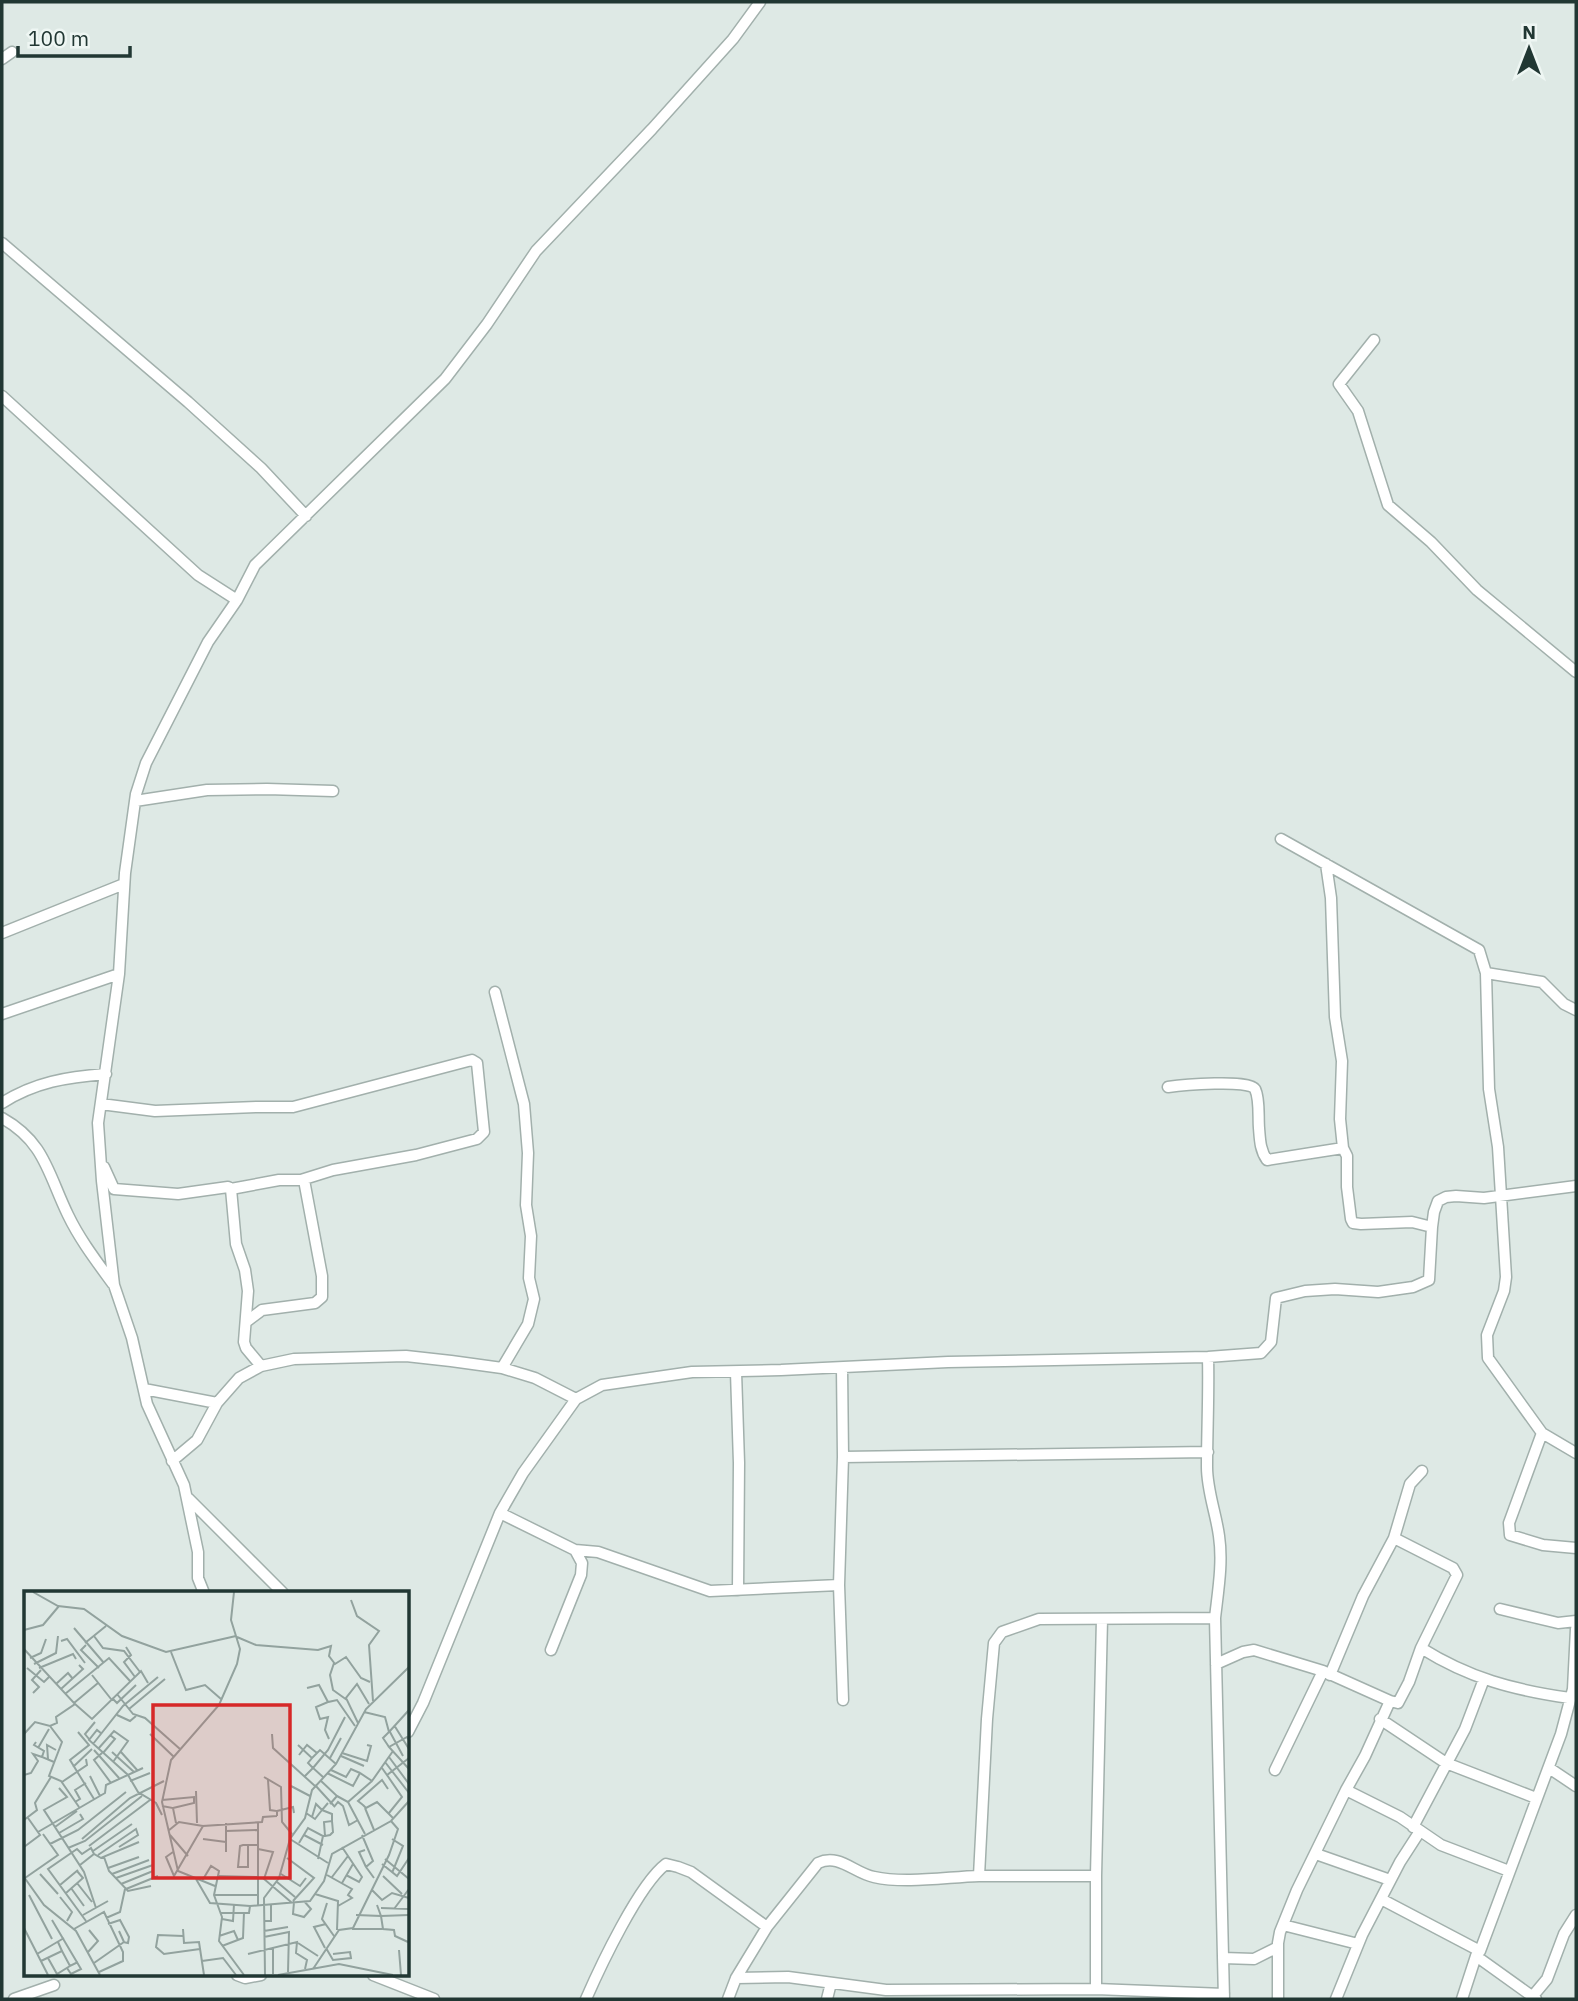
<svg xmlns="http://www.w3.org/2000/svg" width="1578" height="2001" font-family="'IBM Plex Sans',sans-serif">
	<style>
		.lines { fill: none; stroke-linecap: round; stroke-linejoin: round }
		.minor-casing { stroke: #a2b0ac; stroke-width: 13 }
		.minor { stroke: #fff; stroke-width: 10 }
		.inset-road { fill: none; stroke: #92a29e; stroke-width: 2 }
		.view { fill: #d62828; fill-opacity: 0.15; stroke: #d62828; stroke-width: 3.5 }
		.inset-edge { fill: none; stroke: #213733; stroke-width: 3.5 }
	</style>
	<rect width="100%" height="100%" fill="#dee9e5"/>
	<g class="lines">
		<g class="minor-casing">
			<path id="minor" d="M2,59L12,52
				M2,243L188,402L261,468L306,516
				M1374,340L1339,384L1358,411L1388,505L1431,542L1477,590L1576,672
				M2,396L198,575L237,600
				M135,801L207,790L267,789L333,791
				M1281,839L1479,950L1486,973L1489,1089L1498,1147L1506,1277L1504,1291L1487,1335L1488,1358L1542,1433L1576,1453
				M2,933L124,884
				M1486,973L1542,982L1564,1004L1576,1010
				M495,992L524,1104L528,1153L526,1205L531,1236L529,1278L534,1299L528,1324L502,1368
				M2,1014L119,974
				M1168,1087C1181,1085 1250,1079 1255,1089C1260,1099 1258,1117 1259,1128C1260,1140 1260,1150 1267,1160L1343,1148
				M2,1103C35,1082 67,1077 106,1074
				M101,1104L155,1111L257,1107H293L468,1061L472,1060L477,1063L484,1132L477,1139L416,1155L333,1170L301,1180H279L231,1189
				M2,1118C45,1142 48,1174 68,1215C80,1240 97,1262 113,1284
				M104,1167L114,1189L178,1194L228,1187L231,1189L236,1244L245,1270L248,1291L244,1342L246,1348L261,1366
				M1432,1227L1434,1212L1438,1201L1446,1197L1456,1196L1484,1198L1576,1186
				M246,1322L262,1310L315,1303L322,1297V1276L304,1180
				M1208,1357C1209,1394 1207,1430 1207,1467C1207,1491 1216,1513 1219,1536C1223,1563 1218,1591 1215,1618L1224,1999
				M842,1368L843,1457L839,1585L843,1700
				M736,1372L739,1463L738,1590
				M144,1389L217,1403
				M1542,1433L1509,1523L1510,1535L1543,1545L1576,1548
				M843,1457L1208,1452
				M172,1461L197,1440L217,1403L239,1378L261,1366L294,1359L406,1356L451,1361L502,1368L535,1378L576,1399
				M188,1498L283,1593
				M500,1513L575,1550L582,1563L581,1575L551,1650
				M575,1550L598,1552L710,1591L839,1585
				M204,1593L198,1578V1552L184,1485L147,1404L132,1338L114,1285L102,1181L98,1123L119,974L125,873L136,794L146,763L208,642L237,600L255,565L445,379L487,324L536,251L652,129L733,39L760,2
				M1500,1609L1558,1623L1576,1621
				M1102,1619L1096,1876H979L987,1719L994,1643L1002,1632L1039,1619L1215,1618
				M1421,1648C1469,1678 1513,1690 1570,1698
				M1216,1664L1243,1652L1254,1650L1323,1671L1390,1701L1365,1756L1346,1790L1297,1890L1280,1932L1278,1943V1999
				M1330,1675L1363,1596L1394,1538L1410,1484L1422,1471
				M1390,1701L1398,1703L1409,1682L1421,1648L1457,1575L1453,1568L1394,1538
				M1380,1719L1446,1763L1536,1798
				M408,1732L423,1703L500,1513L523,1473L576,1399L602,1385L692,1372L781,1370L948,1362L1208,1357L1261,1353L1271,1342L1276,1298L1305,1291L1335,1289L1378,1292L1413,1287L1429,1280L1432,1227L1412,1222L1361,1224L1353,1223L1351,1219L1347,1187V1156L1343,1148L1340,1119L1342,1061L1335,1017L1331,898L1326,864
				M1549,1768L1576,1786
				M1275,1770L1323,1671
				M1346,1790L1400,1817L1441,1845L1509,1871
				M1413,1827L1465,1729L1484,1679
				M1316,1854L1390,1880
				M1096,1876V1989
				M1381,1899L1480,1951
				M1283,1925L1358,1944
				M767,1927L818,1863C839,1853 854,1873 874,1877C905,1884 947,1877 979,1876
				M1476,1956L1536,1999
				M1223,1958L1254,1959L1278,1947
				M237,1975L245,1978L261,1975
				M373,1975L434,1999
				M736,1978L788,1977L886,1990L1096,1989L1224,1994
				M1532,1997L1547,1979L1564,1934L1576,1915
				M14,1999L54,1985
				M586,1999C600,1967 639,1884 666,1864L678,1867L691,1872L767,1927L736,1978L728,1999
				M827,1999L831,1983
				M1336,1999L1362,1935L1400,1862L1420,1831
				M1462,1999L1476,1956L1480,1951L1561,1734L1573,1689L1576,1629"/>
		</g>
		<use href="#minor" class="minor"/>
	</g>
	<g transform="translate(24 1591)">
		<rect width="385" height="385" fill="#dee9e5"/>
		<path class="inset-road" d="M9,1L34,15L60,18L98,45L142,61L212,45M327,9L333,25L355,40L345,54L349,110M50,37L80,72M0,39L19,34L35,15M70,45L79,57L100,60L116,81M213,46L232,54L294,59L307,55L305,65L311,73L322,66L337,87L346,91M37,50L43,48L61,72M61,52L82,35M62,54L57,59L75,77M102,56L107,64L100,71L111,86M0,58L51,113L32,126L33,132L26,135L11,131L0,143M147,61L162,99L181,94L197,108M6,67L17,62L22,48M310,72L306,84L309,99L323,109M10,73L32,62L34,45M3,77L20,91L25,86M15,77L49,63L52,68M68,84L87,108M32,93L44,82L49,88M283,97L295,94L304,111L313,109L331,135M37,98L59,78L55,74M9,102L15,96L8,89L17,79M41,103L85,67L106,90M93,103L109,123L121,127L156,158M88,107L93,112L112,94M304,111L292,116L296,128L304,126L301,139L305,148M50,112L74,92M51,113L68,128L117,80L124,92M105,118L141,88M340,121L361,126L365,141L359,147L365,156M93,124L106,130L112,125M334,132L322,107L333,93L345,113M370,134L385,158M26,135L38,151L25,185L37,190L55,216M54,141L65,154L46,169L70,208M365,141L385,119M366,141L379,165M78,143L73,139L65,149L104,184L114,201L132,212L138,224M126,143L150,166M248,143L249,157L291,195M65,148L61,143L71,131M385,149L383,146L365,156L385,178M12,151L10,154L20,160L18,166L30,171M69,153L99,115L134,86M274,154L288,167L284,172L289,177L281,185M14,157L25,138M74,158L90,140L104,150L89,171M70,159L95,187M88,161L110,181M97,161L114,180M78,162L70,169L87,192M79,162L91,148L86,144M318,162L343,170L347,155L343,154M275,164L283,154L293,162M317,165L340,175M365,166L385,193M288,167L296,159L312,173M306,167L317,147M24,168L23,154L32,159M361,171L385,202M49,176L68,158M358,177L363,184L385,167M307,179L322,186L327,178L336,182M303,182L329,195L336,182L348,190L369,160M0,184L7,182L14,170L9,163L18,166M363,184L378,206L365,222M66,185L76,205M240,186L257,196L258,231L268,243M299,186L289,177L304,159L321,126M244,189L246,219L253,220V225M296,189L313,205L306,213M106,190L126,182M38,191L63,174L62,168M291,194L311,216M267,195L286,205M35,197L43,206L20,219L60,281L72,317M172,200L173,232M313,205L324,211L341,243M138,209L170,206V212L149,217M51,211L56,208L51,199L62,192M324,211L348,190M304,212L298,219L308,223V230M339,214L334,210L358,189L364,198M339,214L342,217L353,211L370,228M138,215L149,217L152,232M310,216L314,211L319,215L325,234L334,229M341,217L350,239M253,220L269,216L270,222M282,222L291,228L298,219M288,226L292,213L298,219M0,229L13,219L11,212L27,186M234,231V314M202,232V261M31,236L53,220M144,240L155,231L179,235M202,240L234,239M14,241L81,202L82,194L119,177M35,242L59,228L56,223M146,244L164,265M280,244L299,254M338,244L349,270L342,276L350,287M299,245H301L306,244L309,241L308,230L300,231L301,245M58,248L106,207L140,190M179,248L202,251M266,248L304,272M275,252L284,237L299,245L294,268M26,253L54,239L102,201M224,254V276H214L216,255L219,254H234M65,255L126,209M0,256L16,244L4,227M318,256L338,286L335,291L322,284M44,257L61,250L118,205M234,258L249,261L240,288L267,311M341,259L335,261L342,276M69,260L108,233M149,261L142,266L150,285L179,235L238,231L239,226L253,225M74,264L112,238L114,244L95,256M80,266L85,280L104,300L127,295M263,267L290,287L269,310M361,268L385,288M358,273L373,285L385,267M56,274L70,263L77,267L115,251M84,277L115,266M368,282L379,255L368,248M16,283L34,303M88,283L125,269M257,283L276,295L282,287M303,284L328,298L324,304L328,307L314,315M193,285L235,286M359,285L378,303M0,286L20,314L52,340L76,384M308,286L324,265M1,287L34,264L19,243M92,287L129,274M172,288L186,312L226,315L286,310L300,290L308,263L367,230L385,210M178,290L187,275L195,280L190,304L198,326L195,350L220,384M253,291L271,306M53,292L68,311M318,292L329,273M97,293L129,280M36,294L54,279M191,295L154,280L138,211L147,169L195,114L213,73L216,58L207,29L210,1M47,297L60,315M102,298L134,285M348,299L358,309L368,302L385,307M42,302L59,287L53,280M291,303L314,310L313,339M5,304L28,348M190,304H235M36,306L48,321L43,330M270,311L269,323L280,326L287,318L280,310M303,312L298,328L310,345M353,314L357,325L385,324M357,317L385,318M370,318L385,298M197,322H225L226,315M59,324L84,310M332,324L357,325L359,338L370,339L371,345L384,351M82,327L96,321L101,298M198,328L209,330L210,313M28,329L57,378L47,383L43,377M62,330L24,278L53,258L58,263L67,257L70,263M240,330H247V314M84,333L96,329L105,346L104,352L99,351M0,337L24,384M50,338L80,321L99,361V370L75,381M159,338L160,352L175,351L180,384M328,338H358M240,340L264,336M159,345L134,344L132,356L140,363L176,358M195,345L210,340L214,349M240,346L265,341L264,381M274,352L294,365M198,355L219,347L220,321M301,357L290,336L302,333M302,357L309,369L327,367L326,361L309,363M375,359L377,384M38,360L46,375L54,371M64,361L74,350L65,339M13,363L40,347M224,363L273,351L272,362L283,369L281,378M24,367L33,383L46,375M17,370L38,360L34,351M178,370L199,367L212,384M70,372L100,351L95,340M289,378L315,339L329,337L365,264L374,238L367,230M249,383V356M241,384L240,307L255,287L266,248L281,227L288,199L312,173L342,118L385,76M254,384L315,373L369,384"/>
		<path class="view" d="M129,114H266V287H129Z"/>
		<rect width="385" height="385" class="inset-edge"/>
	</g>
	<rect width="1578" height="2001" fill="none" stroke="#213733" stroke-width="7"/>
	<g transform="translate(1529 49)" stroke="#eef6f3" stroke-width="5" paint-order="stroke">
	<path d="M0-5L12 26L0 18L-12 26Z" fill="#213733"/>
	<text y="-10" font-size="19" font-weight="bold" text-anchor="middle" fill="#213733">N</text>
	</g>
	<path d="M18 46v10h112v-10" fill="none" stroke="#213733" stroke-width="3.5"/>
	<text x="28" y="46" font-size="21" fill="#213733" stroke="#eef6f3" stroke-width="5" paint-order="stroke">100 m</text>
</svg>
